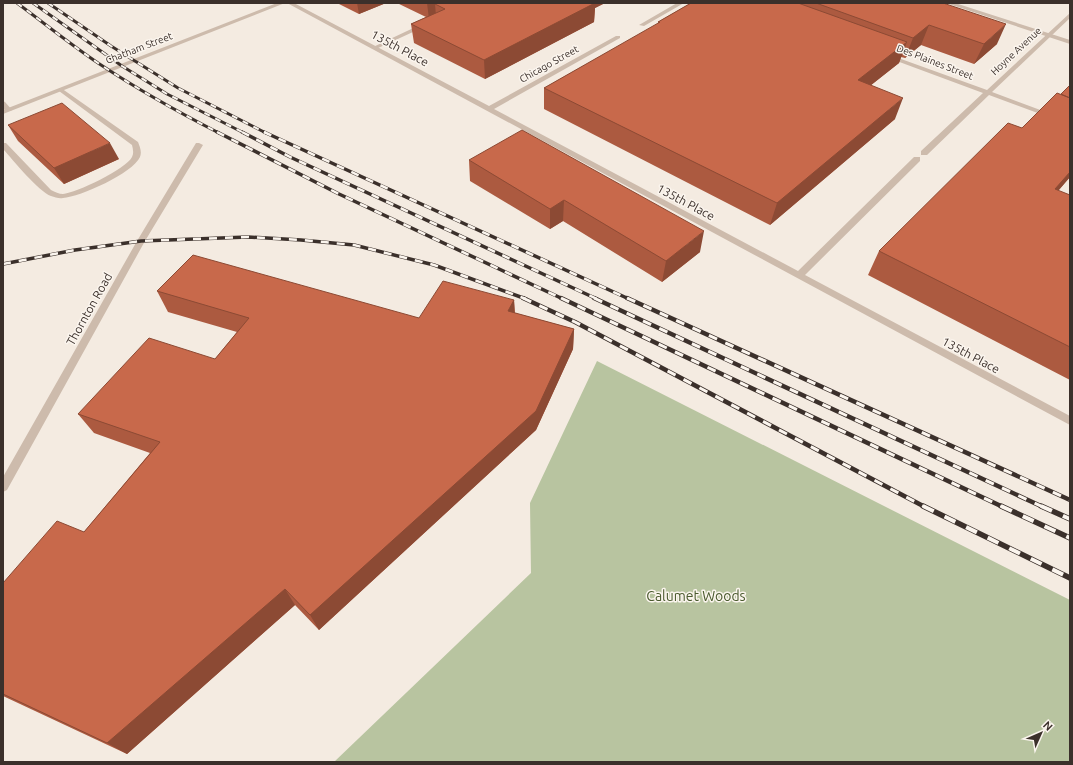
<svg xmlns="http://www.w3.org/2000/svg" width="1073" height="765" font-family="Ubuntu,sans-serif">
	<style>
		.green { fill: #b8c4a0 }
		.lines { fill: none; stroke-linecap: round; stroke-linejoin: round }
		.service { fill: #cdbbac; fill-rule: evenodd }
		.minor { fill: #cdbbac; fill-rule: evenodd }
		.rail-far3-casing { stroke: #3b302b; stroke-width: 3 }
		.rail-far2-casing { stroke: #3b302b; stroke-width: 3.5 }
		.rail-far1-casing { stroke: #3b302b; stroke-width: 4.5 }
		.rail-casing { stroke: #3b302b; stroke-width: 5.5 }
		.rail-far3 { stroke: #fbf5ee; stroke-width: 2; stroke-dasharray: 6; stroke-linecap: butt }
		.rail-far2 { stroke: #fbf5ee; stroke-width: 2.5; stroke-dasharray: 8; stroke-linecap: butt }
		.rail-far1 { stroke: #fbf5ee; stroke-width: 3; stroke-dasharray: 9; stroke-linecap: butt }
		.rail { stroke: #fbf5ee; stroke-width: 4; stroke-dasharray: 12; stroke-linecap: butt }
		.wall { fill: #ac5a40 }
		.shaded-wall { fill: #8c4a34 }
		.building { fill: #c8694b; stroke: #8c4a34 }
		.labels { text-anchor: middle; dominant-baseline: central; stroke-width: 3; stroke-linejoin: round; paint-order: stroke }
		.far-street-label { font-size: 10px; fill: #3b302b; stroke: #fbf5ee }
		.street-label { font-size: 12px; fill: #3b302b; stroke: #fbf5ee }
		.near-park-label { font-size: 14px; fill: #4a5a2e; stroke: #fbf5ee }
	</style>
	<rect width="100%" height="100%" fill="#f4ebe1"/>
	<path class="green" d="M597,361L1070,600V762H334L531,573L530,503Z"/>
	<g class="lines">
		<path class="service" d="M946,3H955L1070,40V44Z
			M424,23L427,25L426,26L376,49L371,48Z
			M61,88L138,142C140,147 142,152 140,157C133,173 80,197 63,198C59,199 55,197 51,196C39,192 13,160 3,149V143H6L51,190C55,192 59,194 63,194C76,193 126,169 132,157C134,153 133,149 132,145L59,91V89Z
			M3,101L5,102L12,110L10,111H6L3,108Z
			M196,143H199L203,145L145,241L7,490L3,492V477L137,241Z"/>
		<path class="minor" d="M277,3H285L3,114V110Z
			M287,3H294L489,106L616,36H620V38L494,109L798,271L914,157H920V161L805,275L1070,416V425Z
			M677,3H684L644,26L639,25Z
			M1070,13V18L992,92L1070,121V125L989,95L927,155H921V151L983,93L886,57V55H890L987,90Z"/>
		<g class="rail-far3-casing">
			<path id="rail-far3" d="M17,3C44,23 70,44 98,63C137,89 178,112 219,133
				M33,3L122,66L167,94L244,133
				M48,3L111,46L178,88L266,133"/>
		</g>
		<g class="rail-far2-casing">
			<path id="rail-far2" d="M217,132L339,194L563,299
				M242,132L290,157L597,299
				M264,132L629,299
				M3,264L75,250L141,241L248,237L301,240L354,245L434,265L526,299"/>
		</g>
		<g class="rail-far1-casing">
			<path id="rail-far1" d="M523,298L575,322L925,507
				M561,298L1003,507
				M594,298L1043,507
				M627,298L1070,500"/>
		</g>
		<g class="rail-casing">
			<path id="rail" d="M923,506L1070,578
				M1001,506L1070,538
				M1041,506L1070,519"/>
		</g>
		<use href="#rail-far3" class="rail-far3"/>
		<use href="#rail-far2" class="rail-far2"/>
		<use href="#rail-far1" class="rail-far1"/>
		<use href="#rail" class="rail"/>
	</g>
	<path class="wall" d="M337,3H386L359,14Z
		M397,3H605L595,8L594,22L485,79L414,43L411,24L426,17Z
		M691,3H943L997,44L974,64L921,45L905,58L901,57L899,63L871,85L895,119L770,225L544,109V88L658,24V22Z
		M1070,85V177L1058,191L1070,195V380L868,275L879,251L1061,94Z
		M8,125L119,159L64,184L18,141Z
		M469,160L700,252L662,282L563,221L550,229L470,181Z
		M157,291L419,318L514,300L515,313L574,329L573,349L536,430L319,630L295,605L127,754L3,696V583L84,532L150,453L94,433L78,414L215,359L237,332L168,312Z"/>
	<path class="shaded-wall" d="M357,3H386L359,14Z
		M427,3H462L445,9L435,4L436,16L429,19Z
		M581,3H605L595,8L594,22L485,79L484,60Z
		M1006,24L997,44L974,64L984,44Z
		M929,25L921,45L905,58L913,38Z
		M907,42L899,63L851,101L858,80Z
		M903,98L895,119L770,225L777,203Z
		M110,143L119,159L64,184L54,168Z
		M1070,172V177L1039,213L1055,189Z
		M564,200L563,221L550,229V209Z
		M704,231L700,252L662,282L666,261Z
		M514,300L515,321L508,311Z
		M574,329L573,349L536,430L319,630L310,615Z
		M285,589L295,605L127,754L107,743Z"/>
	<path class="building" d="M436,3H595L484,60L411,24L445,9L435,4Z
		M691,3H798L907,42L858,80L903,98L777,203L544,88L660,22H658Z
		M816,3H943L1006,24L984,44L929,25L913,38Z
		M1070,85V98L1061,94Z
		M1057,93L1070,98V172L1055,189L1070,195V347L879,251L1008,123L1022,128Z
		M62,103L110,143L54,168L8,125Z
		M522,130L704,231L666,261L564,200L550,209L469,160Z
		M193,255L419,318L443,281L514,300L508,311L574,329L536,411L310,615L285,589L107,743L3,694V583L57,521L84,532L160,442L78,414L149,338L215,359L249,318L157,291Z"/>
	<g class="labels">
		<g class="far-street-label">
			<text transform="translate(139 48) rotate(-21)">Chatham Street</text>
			<text transform="translate(1016 51) rotate(-43)">Hoyne Avenue</text>
			<text transform="translate(935 62) rotate(21)">Des Plaines Street</text>
			<text transform="translate(549 64) rotate(-29)">Chicago Street</text>
		</g>
		<g class="street-label">
			<text transform="translate(400 48) rotate(28)">135th Place</text>
			<text transform="translate(686 202) rotate(28)">135th Place</text>
			<text transform="translate(89 309) rotate(-61)">Thornton Road</text>
			<text transform="translate(971 355) rotate(28)">135th Place</text>
		</g>
		<g class="near-park-label">
			<text x="696" y="596">Calumet Woods</text>
		</g>
	</g>
	<rect width="1073" height="765" fill="none" stroke="#3b302b" stroke-width="8"/>
	<g transform="translate(1041 733) rotate(45)" stroke="#fbf5ee" stroke-width="3" paint-order="stroke">
	<path d="M0-3L7 15L0 10L-7 15Z" fill="#3b302b"/>
	<text y="-6" font-size="11" font-weight="bold" text-anchor="middle" fill="#3b302b">N</text>
	</g>
</svg>
